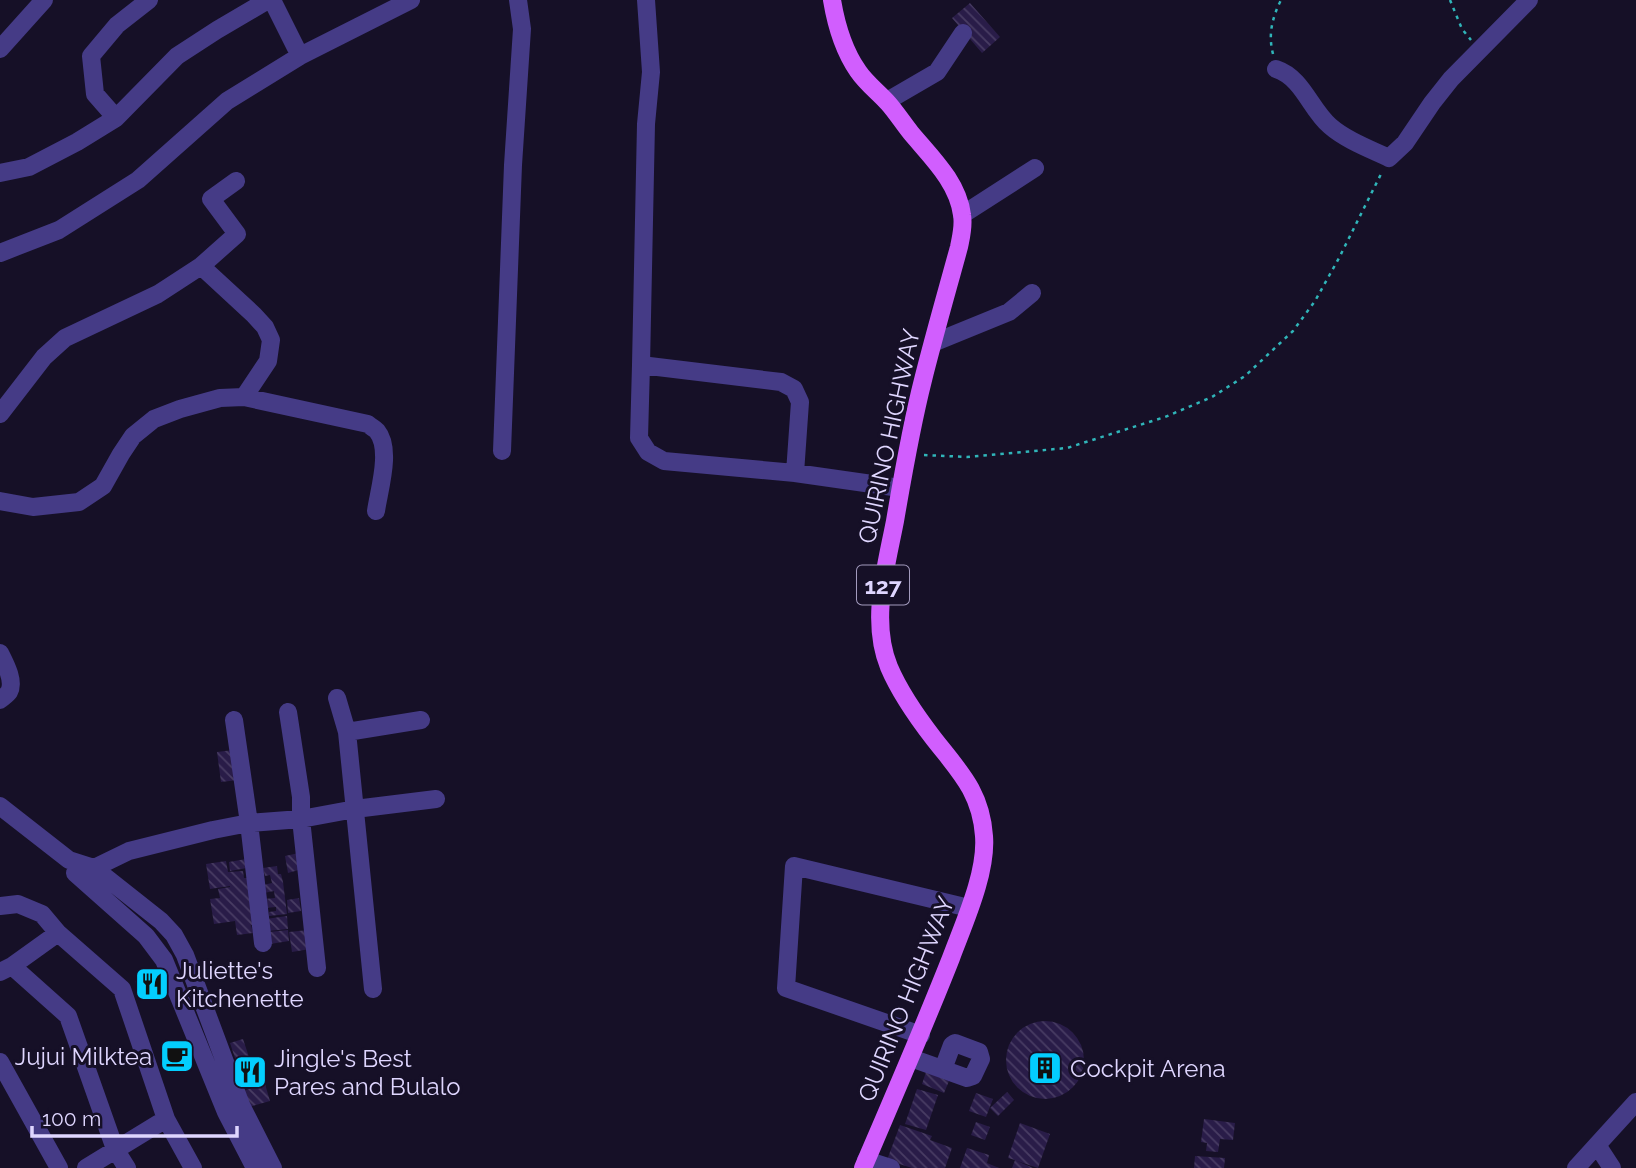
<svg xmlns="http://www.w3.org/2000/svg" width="1636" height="1168" font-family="Raleway,sans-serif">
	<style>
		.building { fill: url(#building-back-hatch) }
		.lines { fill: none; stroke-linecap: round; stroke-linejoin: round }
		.path { stroke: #30b5b9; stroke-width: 2.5; stroke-dasharray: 3.5 5; stroke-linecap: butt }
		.minor { stroke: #453b86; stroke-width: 18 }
		.major { stroke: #d15efe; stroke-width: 18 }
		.labels { text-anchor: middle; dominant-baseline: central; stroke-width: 6; stroke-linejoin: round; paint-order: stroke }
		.shield { fill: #161027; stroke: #a39bbe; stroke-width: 2 }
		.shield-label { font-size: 23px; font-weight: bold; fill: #dfd6ff }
		.street-label { font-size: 24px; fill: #dfd6ff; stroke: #161027 }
		.poi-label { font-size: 24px; fill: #dfd6ff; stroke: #161027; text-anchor: start }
	</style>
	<defs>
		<pattern id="building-back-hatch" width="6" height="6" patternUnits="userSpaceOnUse" patternTransform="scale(1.75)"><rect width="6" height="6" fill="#291c48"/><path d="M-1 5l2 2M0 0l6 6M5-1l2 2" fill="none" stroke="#483c63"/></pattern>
	</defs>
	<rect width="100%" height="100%" fill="#161027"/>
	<path class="building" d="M970,3L1000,37L982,53L952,18Z
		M233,750L238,780L221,782L217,752Z
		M299,853L302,869L288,873L285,856Z
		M246,859L247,868L230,871L229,862Z
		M226,861L228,872L243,871L244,878H249L254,925H251L253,933L237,935L235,921L214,924L210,899L220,898L218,889L230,887V886L210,889L206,864Z
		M277,866L278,874H281L283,882L287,914L269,916V912L276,911V907L265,908L264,899L275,898L274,891L264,893L263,885L272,883L270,875L265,876L263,868Z
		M299,898L301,911L288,913L287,900Z
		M287,916L288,929L268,931L266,919Z
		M288,930L289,941L270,944L269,932Z
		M308,930L310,949L292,952L289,932Z
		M164,972L168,987L139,995L135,981Z
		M1006 1060a39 39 0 1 1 78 0a39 39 0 1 1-78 0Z
		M243,1039L250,1060L237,1064L230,1043Z
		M185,1047L189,1057L168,1065L165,1054Z
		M259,1066L261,1072L240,1078L239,1071Z
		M926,1072L949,1081L944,1093L922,1084Z
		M262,1074L264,1082L243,1088L241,1080Z
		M265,1084L270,1101L249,1107L243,1091Z
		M917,1089L938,1095L926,1130L905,1124Z
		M1007,1092L1014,1100L998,1116L990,1108Z
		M976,1093L993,1099L986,1117L969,1111Z
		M1204,1119L1235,1123L1233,1140L1220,1139L1218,1152L1206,1151L1207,1143L1201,1142Z
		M976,1122L990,1127L985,1140L971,1135Z
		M1020,1123L1050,1134L1038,1168L1017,1161L1033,1168H1012L1015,1160L1008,1158Z
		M900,1125L932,1136L930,1140L952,1148L945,1168H912L887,1160Z
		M967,1148L989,1155L987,1163L999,1168H960Z
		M1195,1156L1225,1158L1224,1168H1194Z"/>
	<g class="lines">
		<path class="path" d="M1450,0L1462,29L1471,40
			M1273,54C1268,35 1272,18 1281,0
			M924,455L967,457L1067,448L1165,417L1212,397L1245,376L1293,331L1315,301L1339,258L1382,172"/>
		<path class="minor" d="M272,0L300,56
			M0,49L44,0
			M1276,69C1303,78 1310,109 1330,126C1346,140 1370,149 1389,158L1405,143L1432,103L1451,79L1529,0
			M886,101L894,97L937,72L963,33
			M116,118L95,94L91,56L117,25L149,0
			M0,173L29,167L77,142L116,118L177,56L217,30L268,0
			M962,215L1035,168
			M0,253L59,230L138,180L227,101L300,56L411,0
			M201,266L254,315L265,327L271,340L268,361L244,397
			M933,343L1009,312L1032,293
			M641,365L646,124L651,72L646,0
			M0,414L44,357L65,338L158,294L201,266L237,234L211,199L236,181
			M502,451L513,165L522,29L518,0
			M795,473L800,402L794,389L781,382L641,365L639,438L648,452L664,461L795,473L900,488
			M0,501L33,507L79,502L103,486L121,454L133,436L154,419L180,409L220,398L244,397L368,424C371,427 374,428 377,431C392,449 379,490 376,511
			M0,653C5,663 15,681 9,692C8,694 1,699 0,700
			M337,698L347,732L373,989
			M288,712L301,797V819L317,968
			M234,720L249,823L263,943
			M347,732L421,720
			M0,806L69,860L94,868L161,921L174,935L185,955L241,1105L273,1168
			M75,873L146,936L164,960L226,1112L255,1168
			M82,879L94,868L129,851L213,830L249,823L301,819L355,809L436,799
			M0,906L18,904L42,914L58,933L122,989L166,1119L193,1168
			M12,966L68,1016L115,1149L127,1168
			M0,972L12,966L58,933
			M921,1035L786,988L794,866L969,908
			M911,1058L967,1078L973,1076L981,1059L979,1052L955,1043L952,1045L943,1069
			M0,1062L59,1168
			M1597,1145L1612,1168
			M866,1160L891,1168
			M86,1168L166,1119
			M1576,1168L1636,1102"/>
		<path class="major" d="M832,0C836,24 844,51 858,71C866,83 878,92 888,103C896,112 903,123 911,133C931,157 958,182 962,215C964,226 961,237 959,247C947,291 934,336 923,380C911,427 903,474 895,521C886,568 870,621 889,667C900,693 917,717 934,739C959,771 981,792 984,836C987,873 964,923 951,958C923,1029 893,1098 863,1168"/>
	</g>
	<defs>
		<g id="restaurant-square" transform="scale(1.75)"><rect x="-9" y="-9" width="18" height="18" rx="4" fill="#03cefe" stroke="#161027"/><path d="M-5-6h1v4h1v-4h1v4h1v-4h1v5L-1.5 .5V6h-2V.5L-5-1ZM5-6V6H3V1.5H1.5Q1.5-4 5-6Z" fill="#111"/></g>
		<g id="cafe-square" transform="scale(1.75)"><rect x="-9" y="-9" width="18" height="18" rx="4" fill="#03cefe" stroke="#161027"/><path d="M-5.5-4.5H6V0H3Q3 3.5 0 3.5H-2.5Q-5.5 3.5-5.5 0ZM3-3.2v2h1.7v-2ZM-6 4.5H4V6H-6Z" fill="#111"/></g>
		<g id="building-square" transform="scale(1.75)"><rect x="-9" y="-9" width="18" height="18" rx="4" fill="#03cefe" stroke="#161027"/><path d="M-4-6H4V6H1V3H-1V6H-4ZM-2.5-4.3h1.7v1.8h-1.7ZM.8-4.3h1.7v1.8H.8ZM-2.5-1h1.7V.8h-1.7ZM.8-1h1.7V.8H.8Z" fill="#111"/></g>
	</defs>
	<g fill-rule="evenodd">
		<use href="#restaurant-square" x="152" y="984"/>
		<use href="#cafe-square" x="177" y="1056"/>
		<use href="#building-square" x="1045" y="1068"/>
		<use href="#restaurant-square" x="250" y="1072"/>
	</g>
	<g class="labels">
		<rect class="shield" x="857" y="565.5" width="52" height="39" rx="5"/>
		<g class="shield-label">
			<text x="883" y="585">127</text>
		</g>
		<g class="street-label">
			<text transform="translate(889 436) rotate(-78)">QUIRINO HIGHWAY</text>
			<text transform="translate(906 999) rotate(-68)">QUIRINO HIGHWAY</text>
		</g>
		<g class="poi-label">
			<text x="176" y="970">Juliette's<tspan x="176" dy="28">Kitchenette</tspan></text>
			<text x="152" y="1056" text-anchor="end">Jujui Milktea</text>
			<text x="274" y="1058">Jingle's Best<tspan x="274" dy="28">Pares and Bulalo</tspan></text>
			<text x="1070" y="1068">Cockpit Arena</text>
		</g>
	</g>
	<path d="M32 1126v10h205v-10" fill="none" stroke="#dfd6ff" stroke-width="3.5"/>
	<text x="42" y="1126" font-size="21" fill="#dfd6ff" stroke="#161027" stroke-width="5" paint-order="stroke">100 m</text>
</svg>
